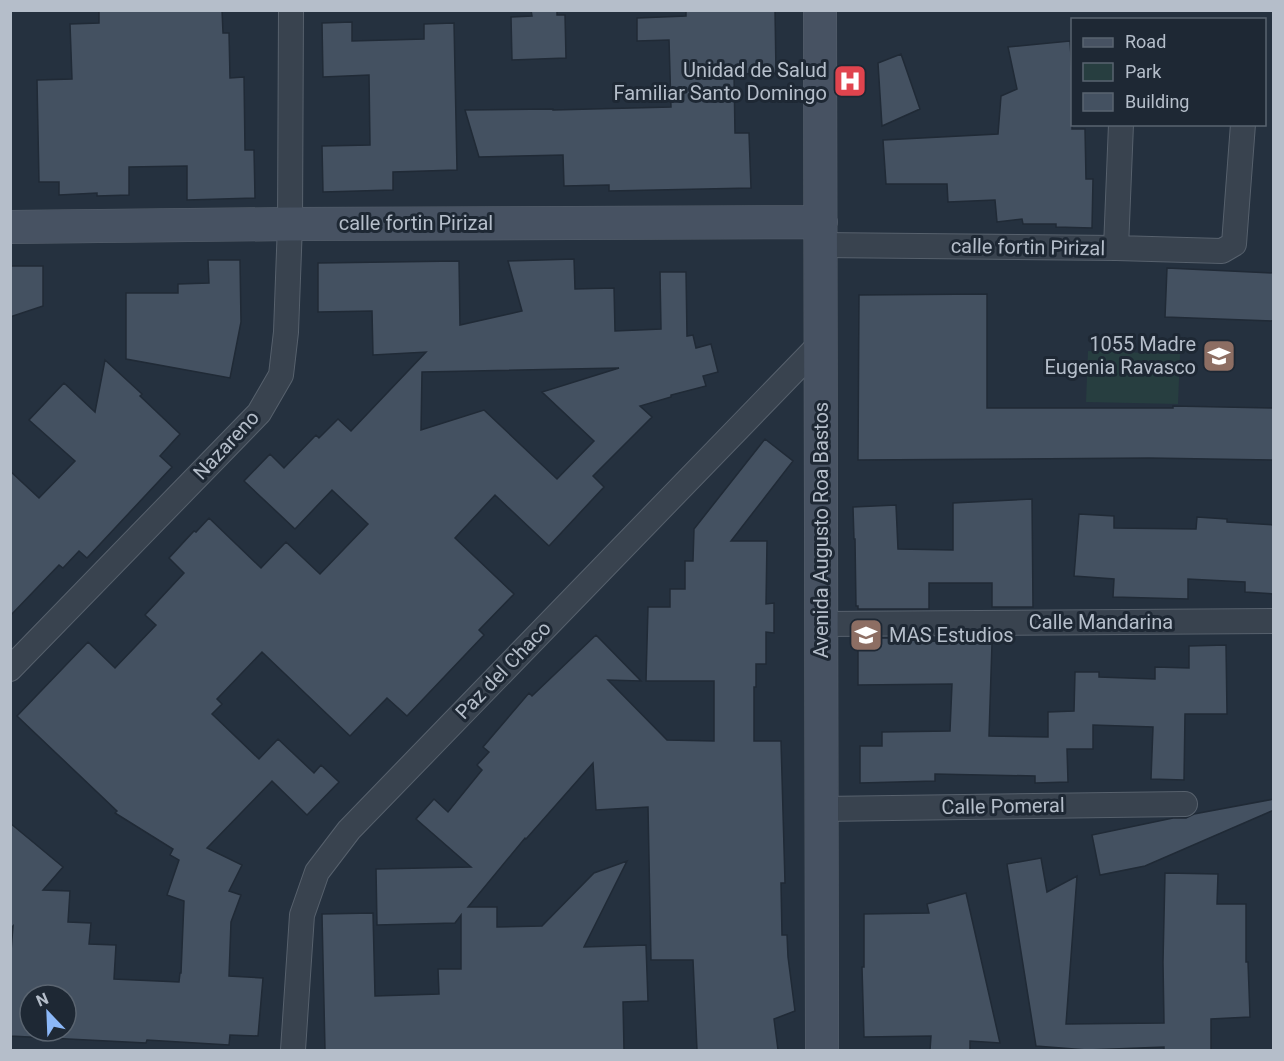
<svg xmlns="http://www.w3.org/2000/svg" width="1284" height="1061" font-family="Roboto,sans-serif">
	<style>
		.green { fill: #273e40 }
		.building { fill: #445161; stroke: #202a36; stroke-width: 1.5; fill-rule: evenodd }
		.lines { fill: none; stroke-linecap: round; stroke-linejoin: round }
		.street-casing { stroke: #57616d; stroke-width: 26 }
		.secondary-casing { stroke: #57616d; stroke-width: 34 }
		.street { stroke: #39434f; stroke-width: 24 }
		.secondary { stroke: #475262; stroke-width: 33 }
		.labels { text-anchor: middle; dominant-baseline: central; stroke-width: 6; stroke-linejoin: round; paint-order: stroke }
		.poi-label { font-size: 20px; fill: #b5beca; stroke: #1e2834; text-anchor: end }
		.street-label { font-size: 20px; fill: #b5beca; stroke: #1e2834 }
	</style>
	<rect width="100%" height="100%" fill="#25313f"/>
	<path class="green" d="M1088,351L1180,354L1178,404L1086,402Z"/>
	<path class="building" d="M99,10H222L223,33H229L230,78L244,77L245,150H254L255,198L187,200V166L129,167V195L97,196V193L59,195V182H39L37,80L72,79L70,24L99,23Z
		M531,10H557V15H565L566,58L512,60L511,17L532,16Z
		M686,10H775L776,73L734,74L735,133H749L751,188L609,191V185L564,186L563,155L479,157L465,110L553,109V110L671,107L669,40L637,41V18L686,16Z
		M352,22V41L424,39V24L454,23L457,170L393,172V190L323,192L322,146L370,145L369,75L323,77L322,23Z
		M1070,41L1072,72V129H1085L1086,179H1093L1092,228L1056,227V224H1023L1022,219L997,222L995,200L948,202L947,184H886L883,140L998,134L1001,96L1017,89L1008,47Z
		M901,54L920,109L882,126L878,63Z
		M574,259L575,289L614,288L615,331L661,329L660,272H686L687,336L693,335L696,348L711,344L718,372L703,376L706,386L671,395V397L640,406L652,417L593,476L604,487L549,546L495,495L455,538L514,594L479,630L484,635L407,716L387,698L350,736L262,652L217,699L222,704L212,714L259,759L278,739L314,773L321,765L339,782L307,815L272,781L207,848L242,865L229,891L241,895L231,922L229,976L263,978L258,1036L230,1035L229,1045L147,1040L146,1043L10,1036V964L13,926L10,929V823L63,867L43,890L70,891L68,922L91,923L89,944L116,945L114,979L179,982L180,973H181L184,901L167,895L179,860L170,855L173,849L115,813L117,811L17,716L88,642L115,668L156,625L145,615L184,573L169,558L194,531L196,532L209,518L261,568L286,542L320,574L368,524L332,490L295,529L244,481L270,454L284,468L316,435L319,438L338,419L351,431L426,352L373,355L372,311L318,312V263L459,261L460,325L522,311L508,261ZM619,368L542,392L594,441L557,479L484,410L421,430L422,372ZM30,995H66V1031H30Z
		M208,260H240L241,322L230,378L126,359V293H178V284L209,283Z
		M10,266H43V306L10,317Z
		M1167,268L1274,273V321L1165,317Z
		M987,294V408H1173V406L1274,408V460L1149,458L858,460L859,295Z
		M105,360L142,394L140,396L180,434L160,456L172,467L87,558L79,551L63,568L59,565L10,616V471L39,498L75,461L29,420L64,383L95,412Z
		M765,439L793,461L731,541H767L766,604L774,603V633L766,632V664H756V687H754V741H781L785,883H781L782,935H787L788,957L795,1011L774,1019L778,1050H697L693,960H651L648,807L596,810L593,763L526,839L525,838L468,907H497V927L542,926L594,873L627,861L584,947L646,945L648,1001L623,1002L624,1050H325L322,914L373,913L375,996L439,994L438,969H461V915L455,923L377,925L376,869L471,867L416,819L434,799L448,812L482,770L477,765L489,752L483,747L529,693L532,696L596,635L641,681L608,680L667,740L714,741V681H646L648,607H670V589H685V561H693L694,529Z
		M1032,499L1033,607H992V583H929V609H858V606H856L855,539H854L853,507L896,505L898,549L953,550V503Z
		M1079,514L1114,516V528L1196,529L1197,517L1227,519V522L1274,525V594L1245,592V582L1188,579V599L1113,597L1114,579L1074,576Z
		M858,638H929V641L992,643L989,736L1048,737V712L1074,711L1075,672H1099V677L1155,679V667L1189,668V646L1226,645L1227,714H1185L1184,780L1151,779L1153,727L1093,725V749H1067L1068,782L1035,783V776L935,774V781L860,783V746H882V732L950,731L952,684L858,685Z
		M1274,799V810L1145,866L1100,875L1092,835L1173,818H1186L1194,814Z
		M1041,858L1047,892L1077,876L1066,1024L1164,1023L1163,962L1165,873L1218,874L1217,904H1246V962H1248L1250,1017L1211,1019V1050H1164V1047L1087,1050L1036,1046L1007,864Z
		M966,893L1000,1043L970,1041V1050H930L931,1036L864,1037L862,967H864V914L929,913L927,904Z"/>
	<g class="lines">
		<g class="street-casing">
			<path id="street" d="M821,245L1116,248L1222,251L1234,244L1243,124
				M1116,248L1121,124
				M821,624L1274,621
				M10,669L259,413L281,375L286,332L290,224L291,10
				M822,809L1185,804
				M293,1050L302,915L317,872L349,830L821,343"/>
		</g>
		<g class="secondary-casing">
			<path id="secondary" d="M820,10L822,1050
				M10,227L290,224L821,222"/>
		</g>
		<use href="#street" class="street"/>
		<use href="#secondary" class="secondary"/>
	</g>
	<defs>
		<g id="hospital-square" transform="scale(1.725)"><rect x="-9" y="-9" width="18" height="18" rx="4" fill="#e0444e" stroke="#1e2834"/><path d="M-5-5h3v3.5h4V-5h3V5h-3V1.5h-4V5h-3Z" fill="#fff"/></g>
		<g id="school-square" transform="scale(1.725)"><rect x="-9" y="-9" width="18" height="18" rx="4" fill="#8d6e63" stroke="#1e2834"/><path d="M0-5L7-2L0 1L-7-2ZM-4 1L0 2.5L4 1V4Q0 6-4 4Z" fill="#fff"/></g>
	</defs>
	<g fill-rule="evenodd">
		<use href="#hospital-square" x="850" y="81"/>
		<use href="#school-square" x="1219" y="356"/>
		<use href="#school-square" x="866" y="635"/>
	</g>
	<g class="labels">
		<g class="poi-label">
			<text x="827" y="70">Unidad de Salud<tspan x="827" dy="23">Familiar Santo Domingo</tspan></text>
			<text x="1196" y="344">1055 Madre<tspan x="1196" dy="23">Eugenia Ravasco</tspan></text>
			<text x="889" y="635" text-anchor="start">MAS Estudios</text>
		</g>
		<g class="street-label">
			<text x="416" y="223">calle fortin Pirizal</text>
			<text transform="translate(1028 247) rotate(1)">calle fortin Pirizal</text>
			<text transform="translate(226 445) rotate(-47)">Nazareno</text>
			<text transform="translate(821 530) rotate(-90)">Avenida Augusto Roa Bastos</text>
			<text x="1101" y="622">Calle Mandarina</text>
			<text transform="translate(503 670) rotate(-46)">Paz del Chaco</text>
			<text transform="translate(1003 806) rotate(-1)">Calle Pomeral</text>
		</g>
	</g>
	<rect width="1284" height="1061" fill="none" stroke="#b5beca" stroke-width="24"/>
	<rect x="1071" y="18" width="195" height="108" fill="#1e2834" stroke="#5a6470" stroke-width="1.5"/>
	<rect x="1083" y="38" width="30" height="9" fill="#475262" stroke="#5a6470" stroke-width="1.5"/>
	<text x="1125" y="48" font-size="18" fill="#b5beca">Road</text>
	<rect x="1083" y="63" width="30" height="18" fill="#273e40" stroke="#5a6470" stroke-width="1.5"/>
	<text x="1125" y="78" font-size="18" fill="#b5beca">Park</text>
	<rect x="1083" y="93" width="30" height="18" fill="#445161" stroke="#5a6470" stroke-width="1.5"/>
	<text x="1125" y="108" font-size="18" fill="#b5beca">Building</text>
	<g transform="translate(48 1013) rotate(337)"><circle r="28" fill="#1e2834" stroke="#5a6470" stroke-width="1.5"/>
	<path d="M0-4.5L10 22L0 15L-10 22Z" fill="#8cb8f8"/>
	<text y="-9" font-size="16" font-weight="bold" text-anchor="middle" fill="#b5beca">N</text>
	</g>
</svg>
